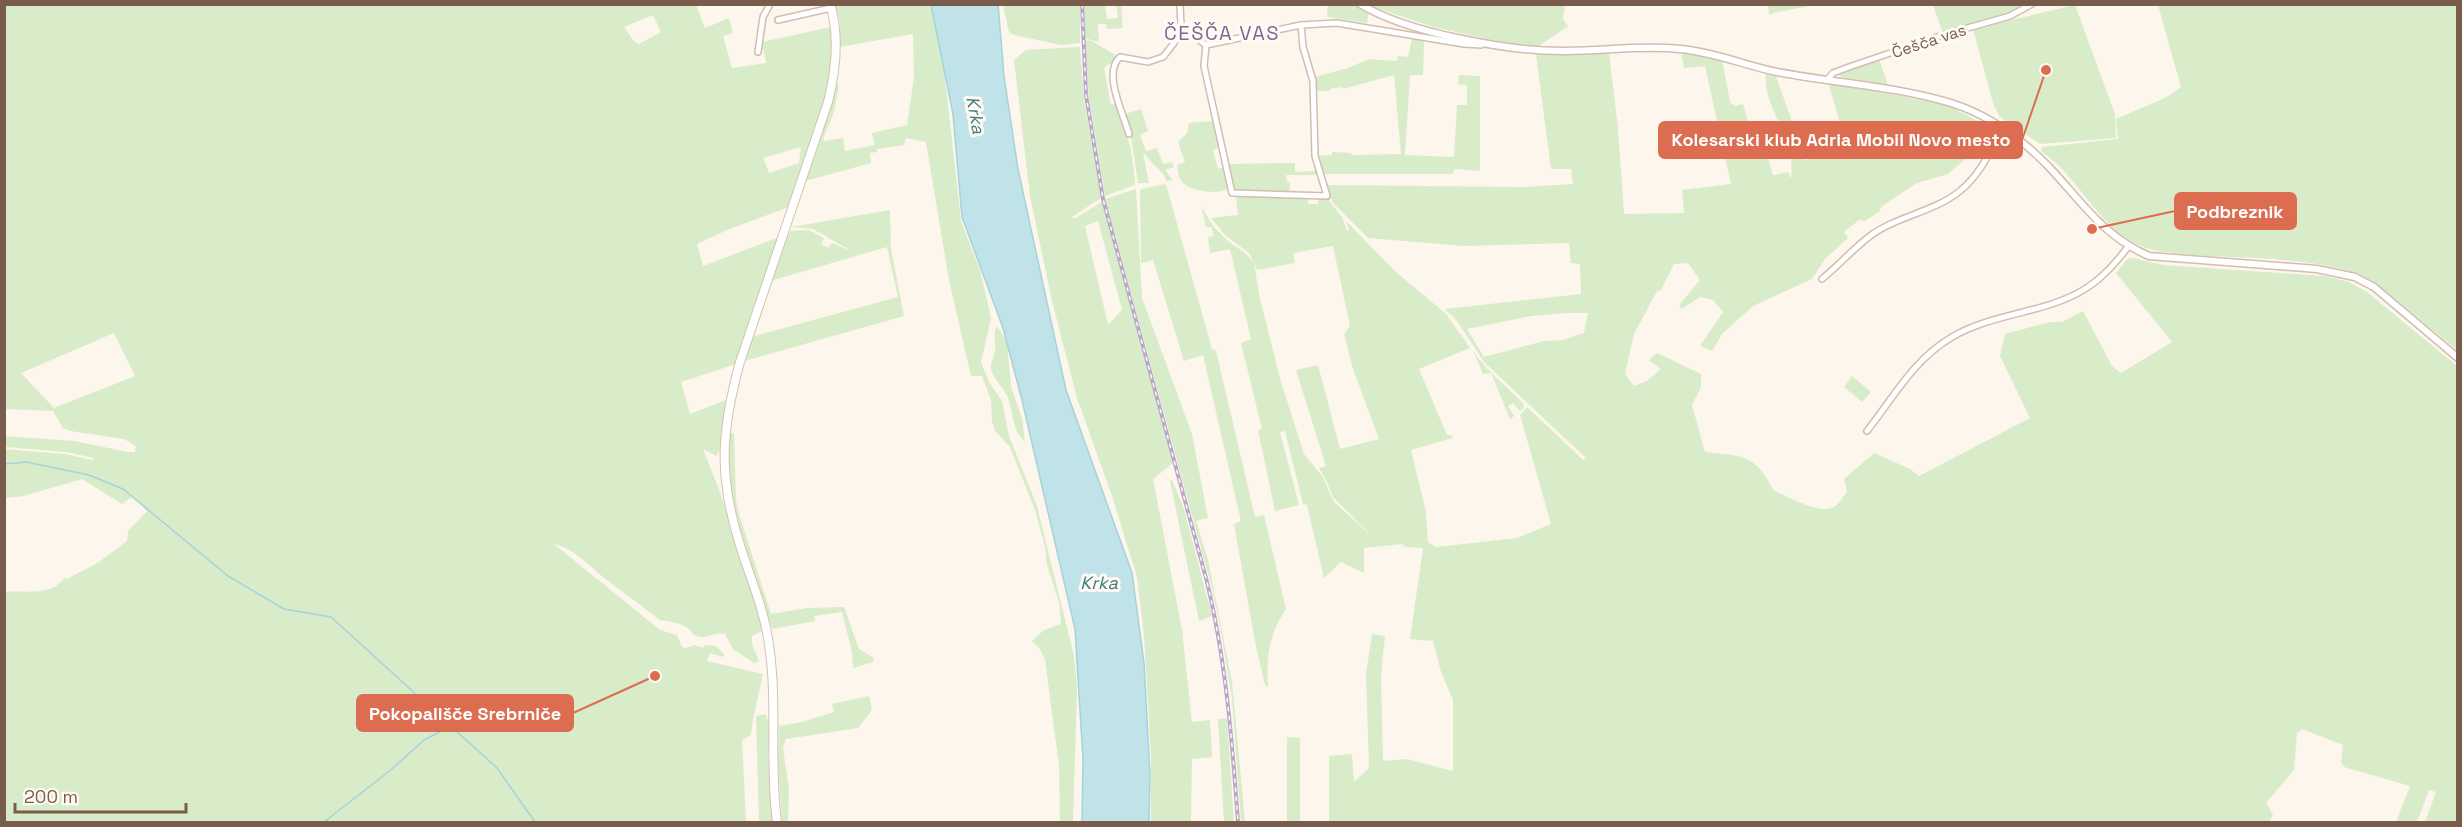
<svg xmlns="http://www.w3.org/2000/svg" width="2462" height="827" font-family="'Space Grotesk',sans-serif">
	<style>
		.green { fill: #d8ecc9; fill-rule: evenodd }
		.water { fill: #bfe3e8; stroke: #a5d3da; stroke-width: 1.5 }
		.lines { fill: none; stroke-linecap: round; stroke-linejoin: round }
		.stream { stroke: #a5d3da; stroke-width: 1.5 }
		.minor-casing { stroke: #d1beb0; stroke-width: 8 }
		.tertiary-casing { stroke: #d1beb0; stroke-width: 9 }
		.secondary-casing { stroke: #d6c0b0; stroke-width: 10 }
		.minor { stroke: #fff; stroke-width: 5 }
		.tertiary { stroke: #fff; stroke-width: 6 }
		.secondary { stroke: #fff; stroke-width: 8 }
		.rail-casing { stroke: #b9a8c9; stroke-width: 4 }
		.rail { stroke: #fffaf3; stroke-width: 1.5; stroke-dasharray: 4.5; stroke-linecap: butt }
		.labels { text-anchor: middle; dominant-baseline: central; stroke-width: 6; stroke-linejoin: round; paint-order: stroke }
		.street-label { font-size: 16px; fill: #7a5c4d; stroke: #fffaf3 }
		.water-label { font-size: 18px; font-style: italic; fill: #437c86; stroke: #fffaf3 }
		.quarter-label { font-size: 20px; letter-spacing: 1.5px; fill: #846695; stroke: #fffaf3 }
		.leader { fill: none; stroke: #dc6d51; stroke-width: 2 }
		.callout-dot { fill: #dc6d51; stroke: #fffaf3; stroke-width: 2 }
		.callout { fill: #dc6d51; stroke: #dc6d51; stroke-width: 2 }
		.callout-label { font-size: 18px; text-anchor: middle; font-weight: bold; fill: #fff }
	</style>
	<rect width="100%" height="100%" fill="#fdf6ec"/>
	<path class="green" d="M5,5H696L705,28L729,18L733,33L723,36L732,68L766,63L762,42L831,27C838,89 808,150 789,207L727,230L697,244L703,266L779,237L736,364L681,382L690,414L726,400L720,450L716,456L703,449L721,495L759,615L762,631L752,636V644L759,661L754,663L733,649L725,634C714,631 706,640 696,636C690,633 694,633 689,629C683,624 668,620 661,621C645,608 628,596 612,584C592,570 578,550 554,544L660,630L677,635L682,647L686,648L694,645L703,648L705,645L716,646L724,654L723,657L710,653L707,661L763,674L753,719L751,735L742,740L746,822H5V592C24,590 51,597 64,578L67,579L99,562L127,541L128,531L147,511L132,497L122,504L82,479L24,496L5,498V449L65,454L92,460L94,458L66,452L5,447L4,436L74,441L128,452H135L136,446L124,439L70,431L63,428L53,411L5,409ZM653,15L661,32L639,44L634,41L624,27ZM801,147L799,163L769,173L763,158ZM114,333L135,376L54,408L21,373Z
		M835,5H930L941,42L961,221L980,270L991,318L981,362L989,382L1002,401L1009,436L1037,506L1074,656L1077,689L1073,822H1060L1059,766L1045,659L1040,649L1032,641L1044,630L1061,624L1059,602L1047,565L1045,547L1035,510L1010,447L995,431L992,421L991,400L982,376H971L949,280L926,142L906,138L904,145L877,149V152L870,153L871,163L805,181L836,84L839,85L834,112L823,139L824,141L843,138L845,151L875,145L872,133L907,125L914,77L913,34L840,47V22Z
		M1003,5H1080V43L1061,45L1014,35L1009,32Z
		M1084,5H1105L1107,19L1118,18L1116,5H1121L1123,28L1107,29L1106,24H1098L1099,42L1084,38Z
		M1328,5H1355L1369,12L1367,23L1327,17Z
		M1368,5H1565L1563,19L1568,26L1539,46H1530L1495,41L1430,26Z
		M1768,5V4L1815,5L1773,13L1772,15L1769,14Z
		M1933,5H2025L2016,10L1943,33Z
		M2075,5L2115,114L2116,138L2040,144L1999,116L1993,103L1973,29Z
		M2158,5H2457V350L2377,284C2337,256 2244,259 2193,255C2176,253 2156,253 2139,245C2096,226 2079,176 2041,151L2042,147L2118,139L2116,119L2167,97L2181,87Z
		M1412,39L1424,42L1423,75H1410L1405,155L1454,157L1457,105H1467V85L1458,84L1459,75L1480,76V171L1455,169L1452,174H1322L1318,156L1332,155V152L1351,153L1352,155L1401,154L1394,75L1343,89L1342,87L1330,89L1329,91H1315L1314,77L1348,68L1369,59L1397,61L1398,56L1408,57Z
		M1084,40L1092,41L1117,56L1113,66L1109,64L1104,68L1111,105L1117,103C1127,130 1134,157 1135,185L1105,196L1089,99Z
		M1080,47L1084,99L1101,198L1072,217L1074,219L1102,202L1173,463L1153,479L1182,630L1192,722L1210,720L1212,757L1192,759L1191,822H1151V757L1144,635L1137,577L1112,496L1077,398L1052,301L1030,196L1014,60L1026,50ZM1098,221L1122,310L1108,325L1085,226Z
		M1681,52L1722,59L1730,102L1735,106L1743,104L1754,142L1762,140L1773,175L1789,172V177H1791C1797,140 1761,104 1766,73L1775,74L1806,160L1848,150L1828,82L1947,105L1991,128L1990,137L1982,143L1974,160L1968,157L1948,174L1917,183L1882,206L1879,212L1865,221L1859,220L1844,232L1848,238L1825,259L1812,279L1753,306L1722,334L1712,351L1700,346L1723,312L1713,300L1700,297L1682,309L1679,305L1700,280L1688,263L1674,264L1661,290L1657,291L1634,334L1625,374L1634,386L1647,381L1661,369L1649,360L1657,353L1701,374V387L1692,405L1705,452C1742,456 1756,454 1773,490C1786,496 1821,515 1834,507C1839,504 1843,497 1847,492L1844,479L1874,453L1910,469L1919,476L2030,418L2000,356L2005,334L2050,322H2062L2083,311L2112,366L2121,373L2172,342L2116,273L2127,259L2133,258L2163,265L2325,276L2349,282L2367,292L2457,366V822H2425L2436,792L2429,790L2417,822H2396L2410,786L2344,767L2341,762L2343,745L2302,729L2297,733L2294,770L2266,803L2273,815L2269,822H1329V756L1352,754L1354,782L1369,768L1366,674L1372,634L1385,636L1381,675L1383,761L1407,759L1453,771V700L1441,672L1433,641L1410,639L1423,548L1404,547L1403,544L1364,548V573L1341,562L1324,578L1307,505L1303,504L1285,431L1280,432L1299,505L1275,511L1258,430L1262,429L1241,343L1251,339L1230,249L1210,253L1208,237L1213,236L1212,227H1206L1201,206L1213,226L1228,241L1245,253L1254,263L1259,294L1281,382L1304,454L1322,476L1334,502L1375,539L1333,497L1326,480L1319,468L1326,466L1296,370L1318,365L1340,449L1379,439L1353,369L1344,334L1350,326L1333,246L1293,253L1295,263L1257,270L1249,253L1226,236L1211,218L1238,215L1236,195L1307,197L1308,204H1318V197H1326L1342,217L1347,231L1349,230L1346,221L1397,273L1446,314L1470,348L1419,369L1447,435H1452L1453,438L1411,450L1426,512L1428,542L1436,547L1517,538L1551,524L1520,415L1527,407L1583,460L1586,458L1484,362L1457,321L1445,309L1581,294L1580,264L1571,263L1569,243L1464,246L1368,238L1333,203L1325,185L1523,187L1573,184L1571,169H1551L1536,54L1609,53L1618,128L1624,214L1684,213L1682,190L1731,184L1705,66L1684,68ZM1568,313H1588L1584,333L1563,340L1544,341L1484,357L1467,329L1531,316Z
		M1879,59L1888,85L1841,77L1840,74L1843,71Z
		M1141,109L1148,131L1140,135L1146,151L1157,148L1163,164L1172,162L1174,167L1165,170L1173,180L1166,181L1164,175L1143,153L1149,183H1138L1130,130L1124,114Z
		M1212,121L1220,147L1213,150L1218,169L1226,167L1229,188C1221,195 1192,192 1183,183C1178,179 1178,171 1177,165L1185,162L1178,142L1187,133L1189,123Z
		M1295,163V172L1317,171L1318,175H1286L1287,182L1290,183V194L1236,192L1233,190L1228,164Z
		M1166,184L1212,349L1216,351L1255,517L1264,515L1286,609C1269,633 1266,658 1268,687L1265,685L1256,647L1234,524L1241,521L1203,355L1184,361L1153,260L1142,263L1141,262L1140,191L1141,189Z
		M1136,189L1142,298L1192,434L1208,518L1196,521L1208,560L1232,682L1245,822H1241L1232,699L1220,626L1212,588L1105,199Z
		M890,210L891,249L904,316L744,361L751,337L898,297L887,247L770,281L790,231L809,230L824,238L821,244L828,248L832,243L853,252L813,229L791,227Z
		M996,327L999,329L1007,342L1011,387L1022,418L1025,442C1011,429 1014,413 1008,398C1004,388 994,380 991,369C990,363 994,357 995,351C996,342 993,335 996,327Z
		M1473,351C1487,371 1506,386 1523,403L1524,408L1520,411L1513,403L1508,406L1514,416L1510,419L1491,373L1483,374Z
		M1852,376L1871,392L1862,402L1844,387Z
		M734,433L736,500L739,514L771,614L807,608L844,607L859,649L874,658L873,662L853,668L852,652L842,612L814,616L815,621L773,629L771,626C749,558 727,509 728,434Z
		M1172,480L1184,509L1212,616L1199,621L1170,481Z
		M869,696L872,710L858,728L786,739L783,748L789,789L788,822H782L778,766L779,726L802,722L834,712L832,704Z
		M766,714L769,728L768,756L773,822H759L756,716Z
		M1227,718L1234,822H1224L1218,719Z
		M1287,737L1300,738V822H1287Z"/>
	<path class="water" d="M998,4L1004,76L1018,169L1066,390L1132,573L1144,663L1150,776L1149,822H1082L1083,759L1075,629L1022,400L1003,328L962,217L953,114L931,5Z"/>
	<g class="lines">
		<path class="stream" d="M4,464L26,462L89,475L123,489L228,576L284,609L331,617L497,768L535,822
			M324,822L392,769L424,740L449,727"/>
		<g class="minor-casing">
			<path id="minor" d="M778,20L831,8
				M1181,26L1206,45L1301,25L1337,23L1464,44L1481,45
				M1206,45L1204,66L1232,193L1327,196L1315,156L1313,81L1303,47L1301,25
				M758,52L763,17L770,4
				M1827,80L1833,73L1849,67L1943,35L2010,16L2032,4
				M1129,134C1124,115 1102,73 1120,57L1148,62L1163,57L1174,43L1181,26L1180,4
				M1822,279C1838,266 1853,249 1870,236C1897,216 1934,212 1960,191C1980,175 1991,150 2004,127
				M1867,431C1894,397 1913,360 1952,337C1991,314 2038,314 2078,293C2099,282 2114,265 2128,247"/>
		</g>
		<g class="tertiary-casing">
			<path id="tertiary" d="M1360,4C1407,33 1512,52 1567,51C1605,51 1642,45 1680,49C1714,52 1744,65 1777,72C1834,83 1895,86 1951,103C1989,115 2021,138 2049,167C2082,202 2103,236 2149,256L2317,269L2355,277L2374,287L2458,358"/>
		</g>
		<g class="secondary-casing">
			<path id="secondary" d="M777,822C769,764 778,704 769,645C765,611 750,578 740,545C718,476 721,431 740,362L828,102C836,70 840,36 830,4"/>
		</g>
		<use href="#minor" class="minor"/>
		<use href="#tertiary" class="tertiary"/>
		<use href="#secondary" class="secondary"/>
		<g class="rail-casing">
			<path id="rail" d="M1082,4L1086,95L1103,199L1206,578C1226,659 1232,740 1238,822"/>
		</g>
		<use href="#rail" class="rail"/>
	</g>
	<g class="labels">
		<g class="street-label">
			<text transform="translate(1929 41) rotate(-18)">Češča vas</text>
		</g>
		<g class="water-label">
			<text transform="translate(976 115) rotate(80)">Krka</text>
			<text x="1099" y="582">Krka</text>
		</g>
		<g class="quarter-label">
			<text x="1222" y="33">ČEŠČA VAS</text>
		</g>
	</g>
	<path class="leader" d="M2046 70L2022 140M2092 229L2175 211M655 676L573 713"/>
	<g class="callout-dot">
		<circle cx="2046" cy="70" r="6"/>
		<circle cx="2092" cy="229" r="6"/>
		<circle cx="655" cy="676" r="6"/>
	</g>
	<g class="callout">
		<rect x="1659" y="122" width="363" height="36" rx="6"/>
		<rect x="2175" y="193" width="121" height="36" rx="6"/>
		<rect x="357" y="695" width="216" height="36" rx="6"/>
	</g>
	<g class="callout-label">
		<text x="1841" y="146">Kolesarski klub Adria Mobil Novo mesto</text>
		<text x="2235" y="218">Podbreznik</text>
		<text x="465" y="720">Pokopališče Srebrniče</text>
	</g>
	<rect width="2462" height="827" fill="none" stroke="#7a5c4d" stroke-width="12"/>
	<path d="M15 803v9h171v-9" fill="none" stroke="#7a5c4d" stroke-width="3"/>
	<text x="24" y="803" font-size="18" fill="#7a5c4d" stroke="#fffaf3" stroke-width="4.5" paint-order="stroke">200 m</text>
</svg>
